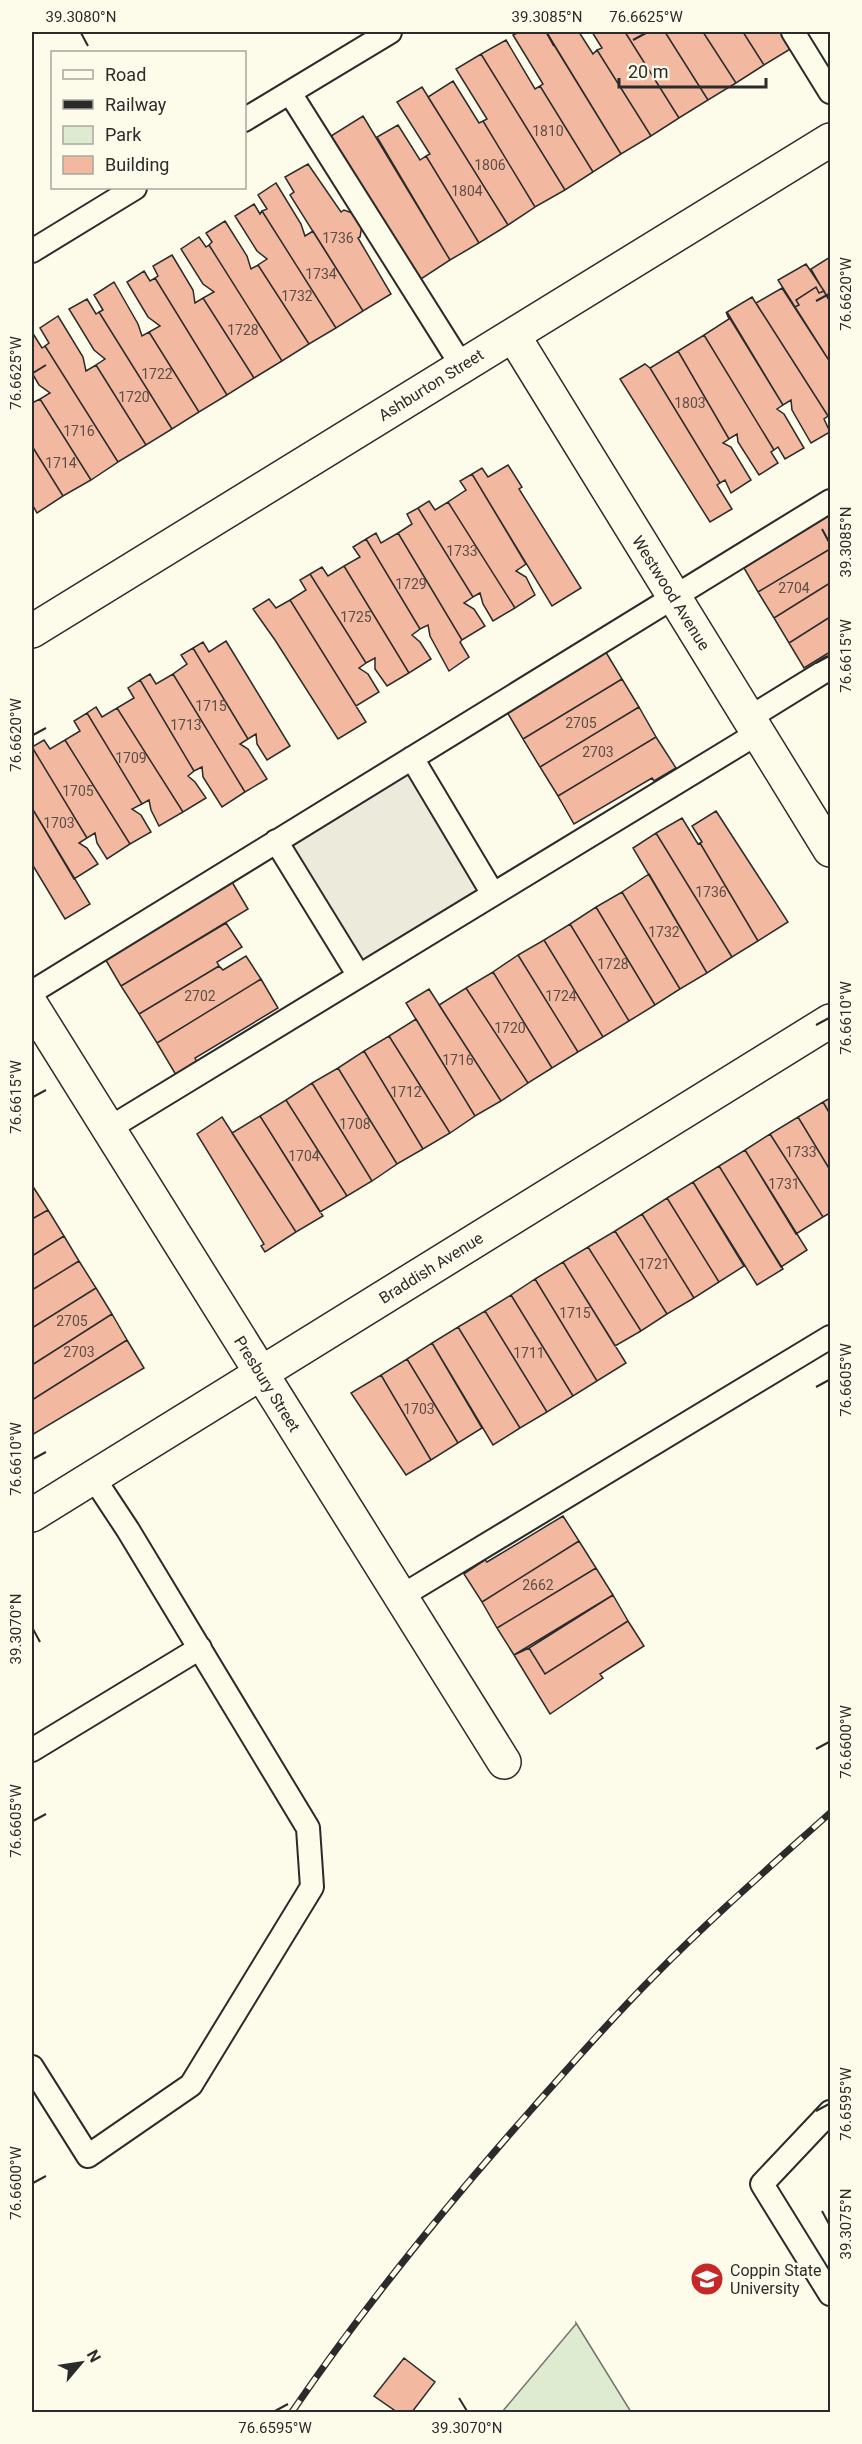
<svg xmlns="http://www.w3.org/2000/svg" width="862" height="2444" font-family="Roboto,sans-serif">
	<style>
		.green { fill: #deebd1; stroke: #74746e; stroke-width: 1.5 }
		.parking { fill: #eceadb; stroke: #74746e; stroke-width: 1.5 }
		.building { fill: #f2b8a0; stroke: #2b2b2b; stroke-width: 1.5 }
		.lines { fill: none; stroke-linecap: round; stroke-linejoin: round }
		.service-casing { stroke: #2b2b2b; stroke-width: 26 }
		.minor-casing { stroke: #2b2b2b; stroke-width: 36 }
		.service { stroke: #fdfbea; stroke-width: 22 }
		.minor { stroke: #fdfbea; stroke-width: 33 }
		.rail-casing { stroke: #2b2b2b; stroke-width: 7 }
		.rail { stroke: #fdfbea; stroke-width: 4.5; stroke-dasharray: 14; stroke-linecap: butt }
		.ticks { fill: none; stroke: #2b2b2b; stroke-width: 2 }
		.labels { text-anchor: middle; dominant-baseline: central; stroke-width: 4.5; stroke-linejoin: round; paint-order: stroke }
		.number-label { font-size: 14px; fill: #5d4e48 }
		.street-label { font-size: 16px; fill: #2b2b2b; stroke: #fdfbea }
		.poi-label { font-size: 16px; fill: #2b2b2b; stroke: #fdfbea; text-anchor: start }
		.neatline { fill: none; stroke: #2b2b2b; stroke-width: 2 }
		.ticks-label { font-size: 15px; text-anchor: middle; fill: #2b2b2b }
	</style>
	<rect width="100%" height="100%" fill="#fdfbea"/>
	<path class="green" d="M576,2323L631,2412H502L576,2324Z"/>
	<path class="parking" d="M409,767L485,891L360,968L284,843Z"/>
	<path class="building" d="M519,32H546L621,154L593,172L540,86L543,84L513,35Z
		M549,32H579L593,54L597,50L651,136L621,154L547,33Z
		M592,32H625L679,118L651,136L597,50L602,48Z
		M625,32H665L708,100L679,118Z
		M665,32H703L736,83L708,100Z
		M703,32H743L764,65L736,83Z
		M743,32H783L792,48L764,65Z
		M506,40L535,89L540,86L593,172L565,190L481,54Z
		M481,54L565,190L535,207L483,121L487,119L456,69Z
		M453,81L479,123L483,121L535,207L508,225L428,97Z
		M422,87L508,225L479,243L426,156L430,154L397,102Z
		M363,116L450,260L421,279L410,262L407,263V258L331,136Z
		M398,125L420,160L426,156L479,243L450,260L377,137Z
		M308,164L341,212L344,210L355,214L362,225L360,237L358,238L391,294L363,311L290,195L294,192L285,177Z
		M276,183L301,224L305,236L313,231L363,311L336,328L262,211L267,209L258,195Z
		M254,204L260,214L262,211L336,328L309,344L258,265L267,259L257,251L235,216Z
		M225,221L247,256L251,269L258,265L309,344L282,361L209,245L212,242L206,233Z
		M199,237L206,247L209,245L282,361L254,378L203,298L214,292L203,284L181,249Z
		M172,255L193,290L195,303L203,298L254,378L227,395L155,278L158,276L153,266Z
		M830,257V302L811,269Z
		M806,264L824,291L819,293L816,287L796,300L799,305L795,307L778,280Z
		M144,271L150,281L155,278L227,395L199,412L149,332L160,326L148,317L127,282Z
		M114,282L138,324L142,336L149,332L199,412L172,429L99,312L103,310L94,295Z
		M816,287L819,293L824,291L830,302V362L795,307L799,305L796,300Z
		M782,288L830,362V415L828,416L756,303Z
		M752,297L828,416L824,419L830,432L811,443L792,410L791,400L783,405L727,312Z
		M87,299L96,314L99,312L172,429L146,445L96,365L105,359L94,350L69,309Z
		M726,312L783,405L777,409L784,414L804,448L785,459L778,447L774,450L704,335L729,319Z
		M58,316L83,357L86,371L96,365L146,445L118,462L45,346L49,343L40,328Z
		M32,332L42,348L45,346L118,462L91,480L40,399L50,393L39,385L32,373Z
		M704,335L774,450L771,452L778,463L759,475L738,442L737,434L729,439L678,351Z
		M678,351L729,439L723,443L731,447L751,480L731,493L725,480L720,483L650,368Z
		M645,364L650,368L720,483L717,485L732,509L710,522L620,379Z
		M40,399L91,480L63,496L32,446V401V403Z
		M32,446L63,496L37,513L32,504Z
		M508,465L522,487L519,489L581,588L552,606L472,474L482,468L488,477Z
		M472,474L526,564L516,571L526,577L535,595L515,608L448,502L466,490L460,481Z
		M429,501L435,510L448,502L515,608L493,621L483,604L480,593L473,597L418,508Z
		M418,508L473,597L464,603L474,609L485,626L462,640L398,533L412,524L407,514Z
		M830,515V549L758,592L744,568Z
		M376,533L381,543L398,533L462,640L460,642L469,657L449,671L430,636L428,625L420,629L366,539Z
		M366,539L420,629L412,635L420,642L431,659L409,673L344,566L360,557L353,547Z
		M830,549V583L774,618L758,592Z
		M344,566L409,673L387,686L375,669V658L366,663L310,574L322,567L328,576Z
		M310,574L366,663L359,668L368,674L379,692L356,706L290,600L306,590L300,580Z
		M830,583V617L789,643L774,618Z
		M269,599L276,608L290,600L366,722L338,739L275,640L253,609Z
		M830,617V652L804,668L789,643Z
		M226,641L290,746L267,760L257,744L256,734L248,739L193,648L203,642L209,652Z
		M193,648L248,739L240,744L248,749L267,779L245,792L173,674L187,664L181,655Z
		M604,649L622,679L523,739L507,712L583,667L581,663Z
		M150,674L156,684L173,674L245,792L222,807L203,777L202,767L194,771L140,680Z
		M622,679L639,707L540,767L523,739Z
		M140,680L194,771L188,776L195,782L206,798L183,812L117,708L134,698L128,688Z
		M96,707L102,717L117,708L183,812L159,826L151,810L149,800L142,804L87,713Z
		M639,707L656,737L558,796L540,767Z
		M87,713L142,804L132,809L141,815L151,832L130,844L65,740L80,731L74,721Z
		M656,737L676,768L654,781L652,778L574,824L558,796Z
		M44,740L50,749L65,740L130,844L107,859L97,843L95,833L87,838L32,747Z
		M32,747L87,838L79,843L87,848L98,864L74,879L32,808Z
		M32,808L90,904L65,919L32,864Z
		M716,811L788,922L758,941L700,843L702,842L692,826Z
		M682,818L698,844L700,843L758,941L732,957L656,833Z
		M656,833L732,957L707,973L633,848Z
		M649,874L707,973L680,989L622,892Z
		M232,882L248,909L121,986L104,957L126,947Z
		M622,892L680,989L655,1005L596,907Z
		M596,907L655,1005L629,1021L570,924Z
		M226,923L242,947L217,962L219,966L139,1014L121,986Z
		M570,924L629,1021L603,1037L544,940Z
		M544,940L603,1037L578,1052L518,955Z
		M518,955L578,1052L552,1068L493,972Z
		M246,956L261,979L157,1043L139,1014L219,966L223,970Z
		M493,972L552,1068L528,1083L466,988Z
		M261,979L278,1008L195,1058L197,1062L176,1075L157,1043Z
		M466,988L528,1083L501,1101L439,1005Z
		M429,989L501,1101L475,1116L406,1003Z
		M416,1019L475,1116L450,1133L389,1036Z
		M389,1036L450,1133L423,1149L364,1051Z
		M364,1051L423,1149L397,1164L338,1068Z
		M338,1068L397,1164L372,1181L312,1083Z
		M312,1083L372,1181L347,1196L286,1100Z
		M830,1098V1114L823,1102Z
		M286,1100L347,1196L320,1212L260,1116Z
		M823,1102L830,1114V1170L798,1117Z
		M260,1116L323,1216L296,1232L232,1133Z
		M222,1117L296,1232L265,1252L261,1246L264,1244L197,1134Z
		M798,1117L830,1170V1213L823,1217L770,1134Z
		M770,1134L823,1217L796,1234L745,1150Z
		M745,1150L807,1250L781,1267L719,1166Z
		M719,1166L783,1269L757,1285L693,1182Z
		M693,1182L744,1266L719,1282L667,1198Z
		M32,1185L48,1210L32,1219Z
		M667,1198L719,1282L694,1298L642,1214Z
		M48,1210L64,1236L32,1256V1219Z
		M642,1214L694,1298L667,1314L615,1231Z
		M615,1231L667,1314L641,1331L588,1247Z
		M64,1236L79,1261L32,1290V1256Z
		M588,1247L641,1331L615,1346L563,1262Z
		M79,1261L96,1288L32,1328V1290Z
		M563,1262L626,1363L597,1381L535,1279Z
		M535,1279L597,1381L573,1396L511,1295Z
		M96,1288L112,1314L32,1365V1328Z
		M511,1295L573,1396L547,1412L485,1311Z
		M485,1311L547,1412L520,1428L458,1327Z
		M112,1314L127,1340L32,1400V1365Z
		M458,1327L520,1428L493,1445L432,1343Z
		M127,1340L144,1368L32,1435V1400Z
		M432,1343L482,1428L458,1443L407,1359Z
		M407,1359L458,1443L431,1460L381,1375Z
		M381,1375L431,1460L406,1475L351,1393Z
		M563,1516L579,1541L482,1602L464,1574L485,1560L487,1562Z
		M579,1541L596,1568L497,1628L482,1602Z
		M596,1568L613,1595L514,1655L497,1628Z
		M613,1595L628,1621L545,1674L529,1648Z
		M628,1621L644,1646L600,1674L603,1678L550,1714L514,1655L529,1648L545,1674Z
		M404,2358L435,2382L412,2412H397L374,2396Z"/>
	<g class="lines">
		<g class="service-casing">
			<path id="service" d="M793,32L830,92
				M290,93L462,366
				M244,120L390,32
				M32,251L135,188
				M749,718L830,668
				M412,758L493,894
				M276,841L359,976
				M32,992L830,501
				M108,1129L758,733
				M400,1597L830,1337
				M32,1750L200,1648
				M32,2067L88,2156L191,2085L312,1887L308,1828L128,1530L93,1477
				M830,2112L762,2184L830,2294"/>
		</g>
		<g class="minor-casing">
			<path id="minor" d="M513,335L830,850
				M32,631L830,140
				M32,1006L504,1762
				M32,1515L830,1021"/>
		</g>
		<use href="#service" class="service"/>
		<use href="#minor" class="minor"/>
		<g class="rail-casing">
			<path id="rail" d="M292,2412C364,2306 446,2206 531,2110C571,2065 611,2019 654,1976C710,1919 771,1866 830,1813"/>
		</g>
		<use href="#rail" class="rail"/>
	</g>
	<path class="ticks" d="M81,33L88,46M547,33L554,46M633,40L646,33M816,301L829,294M33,373L46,365M822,529L829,542M816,663L829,656M33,735L46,728M816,1025L829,1018M33,1097L46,1090M816,1387L829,1380M33,1459L46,1452M33,1629L40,1642M816,1749L829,1742M33,1821L46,1814M816,2111L829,2104M33,2183L46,2176M822,2211L829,2224M459,2398L467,2411M275,2411L288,2404"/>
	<defs>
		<g id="university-disc" transform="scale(1.725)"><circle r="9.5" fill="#c62828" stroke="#fdfbea"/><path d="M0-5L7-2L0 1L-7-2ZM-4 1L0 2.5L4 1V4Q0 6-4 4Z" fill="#fff"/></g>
	</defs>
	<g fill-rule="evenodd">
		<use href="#university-disc" x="707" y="2279"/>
	</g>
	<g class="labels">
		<g class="number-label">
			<text x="548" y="131">1810</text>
			<text x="490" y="165">1806</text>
			<text x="467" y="191">1804</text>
			<text x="338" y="238">1736</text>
			<text x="321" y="274">1734</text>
			<text x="297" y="296">1732</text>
			<text x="243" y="330">1728</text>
			<text x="157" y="374">1722</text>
			<text x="134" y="397">1720</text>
			<text x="690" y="403">1803</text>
			<text x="79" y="431">1716</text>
			<text x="61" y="463">1714</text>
			<text x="462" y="551">1733</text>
			<text x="411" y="584">1729</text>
			<text x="794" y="588">2704</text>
			<text x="356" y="617">1725</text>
			<text x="211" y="706">1715</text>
			<text x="581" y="723">2705</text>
			<text x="186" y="725">1713</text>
			<text x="598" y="752">2703</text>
			<text x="131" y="758">1709</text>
			<text x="78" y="791">1705</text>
			<text x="59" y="823">1703</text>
			<text x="711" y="892">1736</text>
			<text x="664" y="932">1732</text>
			<text x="613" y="964">1728</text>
			<text x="200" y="996">2702</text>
			<text x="561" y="996">1724</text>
			<text x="510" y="1028">1720</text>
			<text x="458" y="1060">1716</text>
			<text x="406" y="1092">1712</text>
			<text x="355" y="1124">1708</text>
			<text x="801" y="1152">1733</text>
			<text x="304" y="1156">1704</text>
			<text x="784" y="1184">1731</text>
			<text x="654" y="1264">1721</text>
			<text x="575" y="1313">1715</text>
			<text x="72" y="1321">2705</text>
			<text x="79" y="1352">2703</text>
			<text x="529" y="1353">1711</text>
			<text x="419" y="1409">1703</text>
			<text x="538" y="1585">2662</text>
		</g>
		<g class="street-label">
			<text transform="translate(431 385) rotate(-32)">Ashburton Street</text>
			<text transform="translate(671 593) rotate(58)">Westwood Avenue</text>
			<text transform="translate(431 1268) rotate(-32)">Braddish Avenue</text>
			<text transform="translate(267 1384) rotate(58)">Presbury Street</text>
		</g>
		<g class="poi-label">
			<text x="730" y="2270">Coppin State<tspan x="730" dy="18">University</tspan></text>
		</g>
	</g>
	<rect width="862" height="2444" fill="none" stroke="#fdfbea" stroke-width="66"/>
	<rect x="51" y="51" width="195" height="138" fill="#fdfbea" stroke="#a9a89e" stroke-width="1.5"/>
	<rect x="63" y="70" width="30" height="9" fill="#fdfbea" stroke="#a9a89e" stroke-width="1.5"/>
	<text x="105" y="81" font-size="18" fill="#2b2b2b">Road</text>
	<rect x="63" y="100" width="30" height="9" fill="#2b2b2b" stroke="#a9a89e" stroke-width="1.5"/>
	<text x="105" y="111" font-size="18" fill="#2b2b2b">Railway</text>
	<rect x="63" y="126" width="30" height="18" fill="#deebd1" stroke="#a9a89e" stroke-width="1.5"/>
	<text x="105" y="141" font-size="18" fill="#2b2b2b">Park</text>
	<rect x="63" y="156" width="30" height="18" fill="#f2b8a0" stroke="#a9a89e" stroke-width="1.5"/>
	<text x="105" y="171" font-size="18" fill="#2b2b2b">Building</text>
	<g transform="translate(81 2363) rotate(61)" stroke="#fdfbea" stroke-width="4.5" paint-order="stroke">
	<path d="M0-4.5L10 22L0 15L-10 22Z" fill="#2b2b2b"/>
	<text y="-9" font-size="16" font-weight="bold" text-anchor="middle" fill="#2b2b2b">N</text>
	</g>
	<path d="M619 78v9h147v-9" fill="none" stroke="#2b2b2b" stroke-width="3"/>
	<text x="628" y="78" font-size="18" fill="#2b2b2b" stroke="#fdfbea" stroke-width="4.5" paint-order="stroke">20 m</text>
	<rect x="33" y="33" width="796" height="2378" class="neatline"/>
	<g class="ticks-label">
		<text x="81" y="22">39.3080°N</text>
		<text x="547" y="22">39.3085°N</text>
		<text x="646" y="22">76.6625°W</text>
		<text transform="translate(846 294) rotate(-90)" y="5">76.6620°W</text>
		<text transform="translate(16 373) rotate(-90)" y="5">76.6625°W</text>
		<text transform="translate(846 542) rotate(-90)" y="5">39.3085°N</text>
		<text transform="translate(846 656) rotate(-90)" y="5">76.6615°W</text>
		<text transform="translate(16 735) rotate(-90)" y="5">76.6620°W</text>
		<text transform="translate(846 1018) rotate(-90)" y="5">76.6610°W</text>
		<text transform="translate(16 1097) rotate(-90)" y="5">76.6615°W</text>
		<text transform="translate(846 1380) rotate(-90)" y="5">76.6605°W</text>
		<text transform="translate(16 1459) rotate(-90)" y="5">76.6610°W</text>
		<text transform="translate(16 1629) rotate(-90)" y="5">39.3070°N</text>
		<text transform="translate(846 1742) rotate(-90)" y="5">76.6600°W</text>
		<text transform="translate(16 1821) rotate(-90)" y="5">76.6605°W</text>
		<text transform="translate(846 2104) rotate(-90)" y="5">76.6595°W</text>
		<text transform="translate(16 2183) rotate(-90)" y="5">76.6600°W</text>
		<text transform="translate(846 2224) rotate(-90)" y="5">39.3075°N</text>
		<text x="275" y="2433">76.6595°W</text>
		<text x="467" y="2433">39.3070°N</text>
	</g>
</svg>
